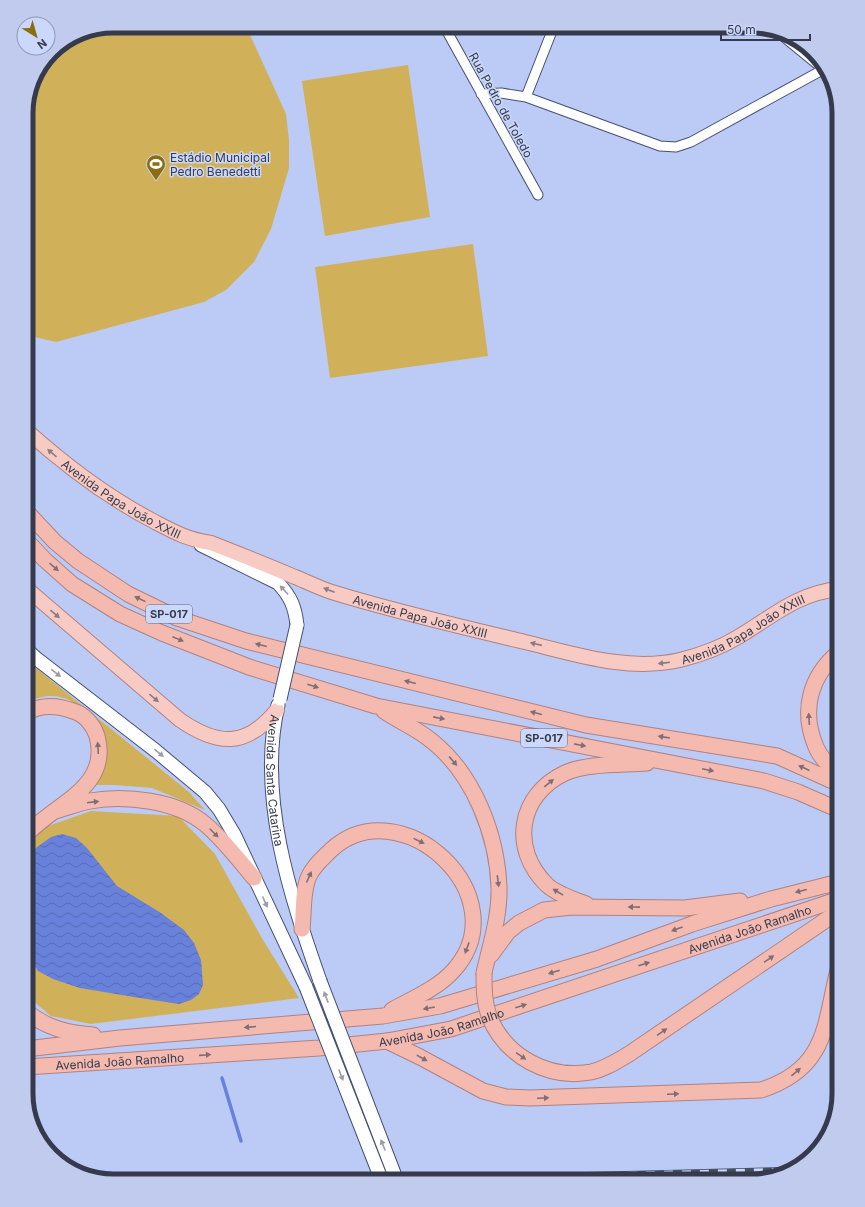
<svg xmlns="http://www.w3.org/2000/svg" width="865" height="1207" font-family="Inter,sans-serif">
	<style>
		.green { fill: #d0b058 }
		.water { fill: url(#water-waves) }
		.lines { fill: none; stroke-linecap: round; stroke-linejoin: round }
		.stream { stroke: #6881da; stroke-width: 3.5 }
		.minor-casing { stroke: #445075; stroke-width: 11 }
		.secondary-casing { stroke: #445075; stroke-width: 15 }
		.primary-casing { stroke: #af8281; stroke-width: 16 }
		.trunk-casing { stroke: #af8281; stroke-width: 17 }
		.minor { stroke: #fff; stroke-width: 9 }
		.secondary { stroke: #fff; stroke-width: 13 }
		.primary { stroke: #f7cbc4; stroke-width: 14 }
		.trunk { stroke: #f4bab0; stroke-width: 15 }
		.rail-casing { stroke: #474e62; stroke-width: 4.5 }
		.rail { stroke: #ccd8fb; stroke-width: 3; stroke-dasharray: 9; stroke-linecap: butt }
		.secondary-bridge-casing { stroke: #445075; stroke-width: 15; stroke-linecap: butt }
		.trunk-bridge-casing { stroke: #af8281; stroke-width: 17; stroke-linecap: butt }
		.secondary-bridge { stroke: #fff; stroke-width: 13 }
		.trunk-bridge { stroke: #f4bab0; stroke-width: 15 }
		.oneway { fill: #8c7c82 }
		.oneway2 { fill: #816e74 }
		.oneway3 { fill: #9a9da6 }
		.labels { text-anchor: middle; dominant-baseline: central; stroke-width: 3; stroke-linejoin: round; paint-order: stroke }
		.shield { fill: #ccd8fb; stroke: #626a80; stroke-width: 1 }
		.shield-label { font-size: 11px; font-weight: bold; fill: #353b4c }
		.street-label { font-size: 12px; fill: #353b4c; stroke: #ccd8fb }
		.poi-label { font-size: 12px; fill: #353b4c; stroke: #ccd8fb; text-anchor: start }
		.rim { fill: none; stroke: #353b4c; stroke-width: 5 }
	</style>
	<defs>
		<pattern id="water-waves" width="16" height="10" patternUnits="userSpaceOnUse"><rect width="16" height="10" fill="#6881da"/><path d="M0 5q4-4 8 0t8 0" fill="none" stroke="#566bb3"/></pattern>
	</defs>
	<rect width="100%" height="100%" fill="#bccbf6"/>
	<path class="green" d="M113,26H246L286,114L289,140V168L271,229L254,262L226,290L204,302L56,342L26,335V107L35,75L55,48L80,33Z
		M408,65L430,217L325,236L302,81Z
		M473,244L488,356L330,378L315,267Z
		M26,660L189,792L205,810L152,788L114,785H94L92,717C69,697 57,690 26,702Z
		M91,811L178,816L215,854L263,940L299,998L91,1024L51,1016L26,995V854L42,828Z"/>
	<path class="water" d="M62,834L76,838L87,848L117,886L161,913L184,930L194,943L201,960L203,985L199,994L191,1000L179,1004L140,998L80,988L53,979L38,971L26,952V861L37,847L51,837Z"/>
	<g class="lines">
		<path class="stream" d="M222,1078L241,1141"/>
		<g class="minor-casing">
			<path id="minor" d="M444,26L538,195
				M779,33L823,69
				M481,94L501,93L526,97L660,146L676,147L691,142L826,68
				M526,97L554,26"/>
		</g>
		<g class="secondary-casing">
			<g id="secondary">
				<path d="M201,545L278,583C291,597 295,607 297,625"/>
				<path d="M26,649L37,659L156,751L205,792L219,809L234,834L306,987"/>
				<path id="s1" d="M278,705C257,796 290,895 320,981"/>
				<path d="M834,993L839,1012"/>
			</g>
		</g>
		<g class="primary-casing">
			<g id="primary">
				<path id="s2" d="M26,430C66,466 107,497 155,522C176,533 187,539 211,543C239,554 267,565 295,577C308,582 321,589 335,593C397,612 462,627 525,642C575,654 628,672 680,660C700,655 720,648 738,637C772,617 797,593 839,589"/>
				<path d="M26,588L180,720C218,746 246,748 277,710"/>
			</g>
		</g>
		<g class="trunk-casing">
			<g id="trunk">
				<path d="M26,511L55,542L78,561L128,594L177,618L246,641L586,725L777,756L839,784"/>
				<path d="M26,540L45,560L72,584L120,614L162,633L249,667L376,706L764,781L798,792L839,810"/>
				<path d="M384,711C400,722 418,729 433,742C474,775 497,835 499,887C500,917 490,945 484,973"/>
				<path d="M839,777C831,768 821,759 816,747C801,712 809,677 839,652"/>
				<path d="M55,811C67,808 79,803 90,801C126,795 176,800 205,824C223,839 239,860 254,878"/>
				<path d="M26,835C55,803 111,788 97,736C93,724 84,714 73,711C57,705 41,704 26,713"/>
				<path d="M586,904C573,899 557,894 547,885C510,849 518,795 565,773C587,763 623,765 647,763"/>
				<path d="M302,929C304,913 302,891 309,876C314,865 323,858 331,850C401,786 521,897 453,971C438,988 412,999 392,1010"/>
				<path d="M491,955L508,932L519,923L544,910L572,907L685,908L740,901"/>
				<path d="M26,1011C46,1028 67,1033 93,1035"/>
				<path d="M387,1041L420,1057L483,1091L506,1097L530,1098L761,1090C829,1068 824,1023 839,966"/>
				<path d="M26,1049L120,1038L383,1016L440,1006L597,959L692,924L771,899L839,882"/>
				<path d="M629,1054L839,911"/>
				<path id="s3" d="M26,1067L319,1048L387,1041L451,1029L839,899"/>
			</g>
		</g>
		<use href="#minor" class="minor"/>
		<use href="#secondary" class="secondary"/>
		<use href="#primary" class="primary"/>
		<use href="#trunk" class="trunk"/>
		<g class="rail-casing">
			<path id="rail" d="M322,1181L796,1169
				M614,1181L767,1177"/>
		</g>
		<use href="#rail" class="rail"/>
		<g class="secondary-bridge-casing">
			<path id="secondary-bridge" d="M280,699L297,625
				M320,981L397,1181
				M306,987L382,1181"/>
		</g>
		<g class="trunk-bridge-casing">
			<path id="trunk-bridge" d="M484,973C484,988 484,1002 489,1016C505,1056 548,1080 591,1072C605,1069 617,1061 629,1054"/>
		</g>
		<use href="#secondary-bridge" class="secondary-bridge"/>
		<use href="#trunk-bridge" class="trunk-bridge"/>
	</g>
	<defs><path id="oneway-solid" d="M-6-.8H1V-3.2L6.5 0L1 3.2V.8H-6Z"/></defs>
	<g class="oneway">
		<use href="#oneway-solid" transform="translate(52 453) rotate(-139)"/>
		<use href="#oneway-solid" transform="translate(329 590) rotate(-159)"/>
		<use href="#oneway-solid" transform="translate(55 614) rotate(40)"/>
		<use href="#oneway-solid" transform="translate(536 644) rotate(-167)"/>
		<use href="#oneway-solid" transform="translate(664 663) rotate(173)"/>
		<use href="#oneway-solid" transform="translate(154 698) rotate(40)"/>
	</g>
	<g class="oneway2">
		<use href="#oneway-solid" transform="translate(54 567) rotate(41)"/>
		<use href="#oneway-solid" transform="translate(140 599) rotate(-154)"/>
		<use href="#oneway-solid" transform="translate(178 639) rotate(22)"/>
		<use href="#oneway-solid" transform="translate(261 645) rotate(-166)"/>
		<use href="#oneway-solid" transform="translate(410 682) rotate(-166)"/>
		<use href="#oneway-solid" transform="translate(313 686) rotate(18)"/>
		<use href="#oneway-solid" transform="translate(536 713) rotate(-166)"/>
		<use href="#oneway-solid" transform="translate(439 718) rotate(11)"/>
		<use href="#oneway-solid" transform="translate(809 719) rotate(-94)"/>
		<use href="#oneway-solid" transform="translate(664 737) rotate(-171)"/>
		<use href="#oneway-solid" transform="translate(580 745) rotate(11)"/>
		<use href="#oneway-solid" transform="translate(98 748) rotate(-93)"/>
		<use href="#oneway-solid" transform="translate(453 761) rotate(49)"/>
		<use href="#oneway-solid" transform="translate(804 768) rotate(-155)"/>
		<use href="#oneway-solid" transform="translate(708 770) rotate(12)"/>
		<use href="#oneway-solid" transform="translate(549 783) rotate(-39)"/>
		<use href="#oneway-solid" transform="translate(93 802) rotate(-7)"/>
		<use href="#oneway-solid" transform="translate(214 833) rotate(45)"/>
		<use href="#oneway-solid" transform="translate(419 841) rotate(26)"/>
		<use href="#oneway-solid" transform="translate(309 877) rotate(-66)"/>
		<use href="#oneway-solid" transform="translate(498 881) rotate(83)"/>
		<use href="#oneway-solid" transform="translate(801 891) rotate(166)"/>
		<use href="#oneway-solid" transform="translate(558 892) rotate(-149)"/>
		<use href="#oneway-solid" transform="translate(634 907) rotate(-179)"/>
		<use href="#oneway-solid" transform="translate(677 929) rotate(160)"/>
		<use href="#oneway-solid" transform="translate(467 948) rotate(110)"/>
		<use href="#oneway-solid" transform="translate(769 959) rotate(-34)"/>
		<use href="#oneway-solid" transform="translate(644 964) rotate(-18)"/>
		<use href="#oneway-solid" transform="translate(554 972) rotate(163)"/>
		<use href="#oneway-solid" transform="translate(521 1006) rotate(-18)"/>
		<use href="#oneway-solid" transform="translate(429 1008) rotate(170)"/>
		<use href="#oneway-solid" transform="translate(250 1027) rotate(175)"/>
		<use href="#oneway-solid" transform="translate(662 1032) rotate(-34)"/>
		<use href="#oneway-solid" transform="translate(205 1055) rotate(-4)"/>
		<use href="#oneway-solid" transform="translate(521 1056) rotate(35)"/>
		<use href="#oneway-solid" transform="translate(422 1058) rotate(29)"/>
		<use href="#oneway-solid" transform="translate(796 1072) rotate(-40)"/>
		<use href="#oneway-solid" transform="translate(673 1094) rotate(-2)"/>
		<use href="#oneway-solid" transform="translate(543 1098) rotate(-2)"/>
	</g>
	<g class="oneway3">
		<use href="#oneway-solid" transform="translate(284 590) rotate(-133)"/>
		<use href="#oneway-solid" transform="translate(56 673) rotate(38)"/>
		<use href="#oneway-solid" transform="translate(159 753) rotate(39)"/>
		<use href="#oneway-solid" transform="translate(265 902) rotate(66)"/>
		<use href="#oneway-solid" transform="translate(326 997) rotate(-111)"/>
		<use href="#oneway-solid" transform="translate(341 1075) rotate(69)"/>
		<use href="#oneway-solid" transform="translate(383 1145) rotate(-112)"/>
	</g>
	<defs>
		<g id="stadium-pin" transform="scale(1)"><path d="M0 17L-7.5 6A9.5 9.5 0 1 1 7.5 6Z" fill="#8a6e0f" stroke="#ccd8fb"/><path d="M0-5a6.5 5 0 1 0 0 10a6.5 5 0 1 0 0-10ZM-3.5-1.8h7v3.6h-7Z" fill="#fff"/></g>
	</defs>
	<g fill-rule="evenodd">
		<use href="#stadium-pin" x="156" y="164"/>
	</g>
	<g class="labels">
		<g class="shield">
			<rect x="146" y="605" width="46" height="18" rx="3"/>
			<rect x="521" y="729" width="46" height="18" rx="3"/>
		</g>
		<g class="shield-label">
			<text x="169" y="614">SP-017</text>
			<text x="544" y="738">SP-017</text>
		</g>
		<g class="street-label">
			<text transform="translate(501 105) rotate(61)">Rua Pedro de Toledo</text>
			<text stroke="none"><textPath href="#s2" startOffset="118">Avenida Papa João XXIII</textPath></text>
			<text stroke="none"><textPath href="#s2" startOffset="441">Avenida Papa João XXIII</textPath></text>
			<text stroke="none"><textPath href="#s2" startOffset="777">Avenida Papa João XXIII</textPath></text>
			<text stroke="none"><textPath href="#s1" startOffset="76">Avenida Santa Catarina</textPath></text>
			<text stroke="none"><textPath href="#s3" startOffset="742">Avenida João Ramalho</textPath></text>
			<text stroke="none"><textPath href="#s3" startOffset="418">Avenida João Ramalho</textPath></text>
			<text stroke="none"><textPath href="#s3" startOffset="94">Avenida João Ramalho</textPath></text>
		</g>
		<g class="poi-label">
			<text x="170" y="157">Estádio Municipal<tspan x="170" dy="14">Pedro Benedetti</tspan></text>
		</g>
	</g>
	<path d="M0 0H865V1207H0ZM113 33H752A80 80 0 0 1 832 113V1094A80 80 0 0 1 752 1174H113A80 80 0 0 1 33 1094V113A80 80 0 0 1 113 33Z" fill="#c0cbed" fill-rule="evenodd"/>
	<path class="rim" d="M113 33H752A80 80 0 0 1 832 113V1094A80 80 0 0 1 752 1174H113A80 80 0 0 1 33 1094V113A80 80 0 0 1 113 33Z"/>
	<g transform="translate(36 36) rotate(143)"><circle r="19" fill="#ccd8fb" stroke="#9099b5"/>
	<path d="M0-3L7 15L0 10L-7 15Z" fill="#8a6e0f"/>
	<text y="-6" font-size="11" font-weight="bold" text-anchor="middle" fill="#353b4c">N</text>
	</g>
	<path d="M721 34v6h89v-6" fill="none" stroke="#353b4c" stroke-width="2"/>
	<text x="727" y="34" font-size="12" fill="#353b4c" stroke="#ccd8fb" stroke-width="3" paint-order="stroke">50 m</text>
</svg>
